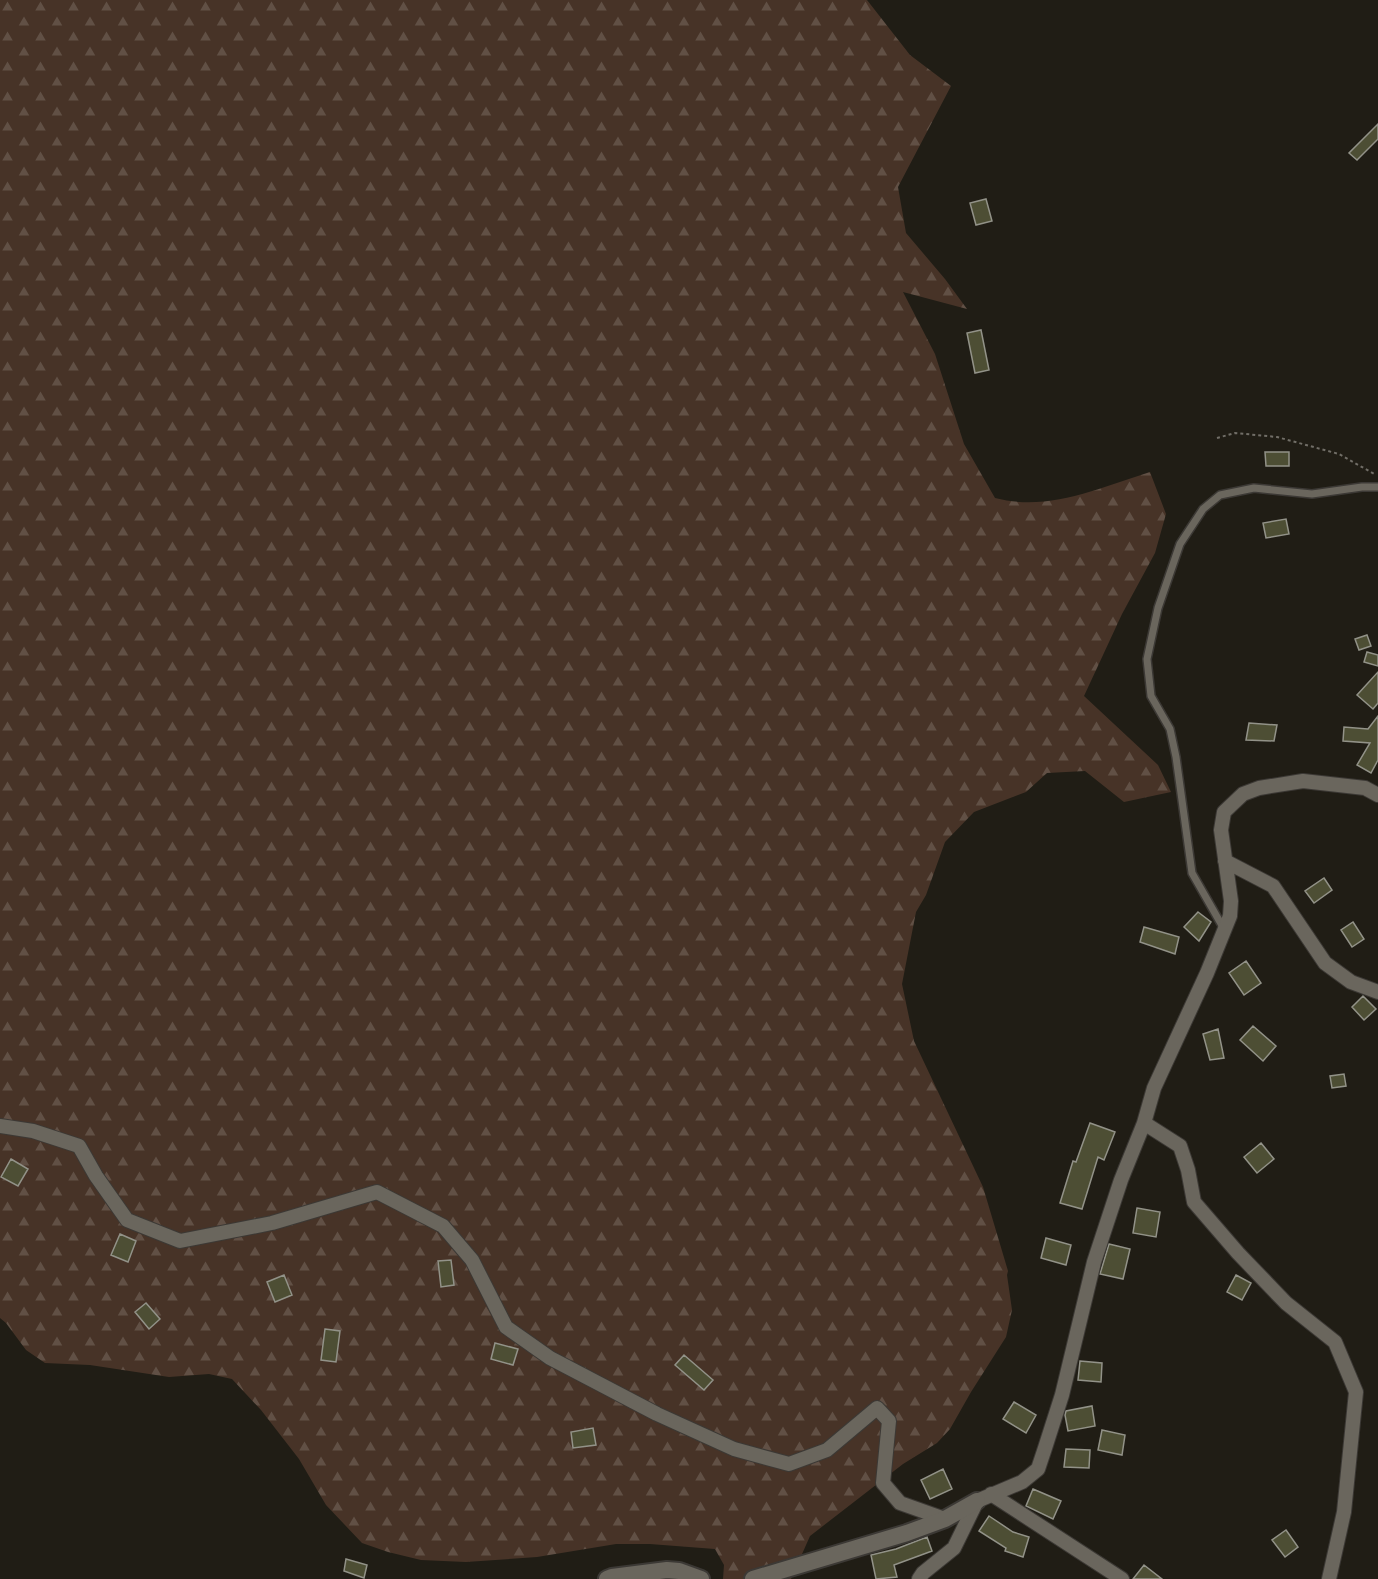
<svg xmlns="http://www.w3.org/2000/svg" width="1378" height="1579" font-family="Inter,sans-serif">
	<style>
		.forest { fill: url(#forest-firs) }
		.building { fill: #4d4e34; stroke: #929288; stroke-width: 1.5 }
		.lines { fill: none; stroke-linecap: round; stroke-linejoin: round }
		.service-casing { stroke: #3c3935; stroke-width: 10 }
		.minor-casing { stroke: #3c3935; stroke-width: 16 }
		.tertiary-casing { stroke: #3c3935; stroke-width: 20 }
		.path { stroke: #716e67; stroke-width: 2; stroke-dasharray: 3 3; stroke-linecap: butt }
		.service { stroke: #6a665d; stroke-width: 7 }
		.minor { stroke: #6a665d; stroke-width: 14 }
		.tertiary { stroke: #6a665d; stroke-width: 16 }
	</style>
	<defs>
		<pattern id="forest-firs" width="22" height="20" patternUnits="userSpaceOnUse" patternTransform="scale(1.5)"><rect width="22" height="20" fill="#473327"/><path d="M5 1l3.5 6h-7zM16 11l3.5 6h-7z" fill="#615045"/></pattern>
	</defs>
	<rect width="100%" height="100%" fill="#201d15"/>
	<path class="forest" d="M0,0H867L910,55L951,86L898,187L906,233L945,279L967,309L903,292L935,354L964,444L995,498C1049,512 1099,488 1150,472L1166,514L1155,553L1122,614L1084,696L1158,765L1171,792L1124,802L1085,771L1047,773L1026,792L974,812L945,842L926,895L916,912L902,984L914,1041L983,1187L1008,1271L1007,1275L1012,1310L1006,1337L971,1392L950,1429L937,1443L903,1464L810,1536L791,1579H723L724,1565L715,1549L650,1544H616L537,1557L466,1562L421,1560L388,1552L362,1543L326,1505L299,1459L261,1410L232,1379L209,1374L169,1377L90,1365L45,1363L26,1350L6,1323L0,1318Z"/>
	<path class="building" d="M1378,124V139L1357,160L1349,153Z
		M986,199L992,221L976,225L970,203Z
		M981,330L989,370L975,373L967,333Z
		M1265,452H1289V466H1266Z
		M1286,519L1289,534L1266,538L1263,523Z
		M1367,635L1371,646L1359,650L1355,639Z
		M1367,652L1378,655V666L1364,662Z
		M1378,672V703L1373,709L1357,695Z
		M1378,716V760L1371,773L1357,765L1370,743L1343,741L1344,727L1368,729Z
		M1249,723L1277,725L1274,741L1246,740Z
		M1324,878L1332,890L1314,903L1305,891Z
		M1198,912L1211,922L1199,941L1184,927Z
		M1353,922L1364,939L1352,947L1341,930Z
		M1144,927L1179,937L1175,954L1140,942Z
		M1246,961L1261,983L1244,995L1229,973Z
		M1363,996L1376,1009L1364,1020L1352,1007Z
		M1253,1026L1276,1046L1263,1061L1240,1040Z
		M1218,1029L1224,1058L1210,1060L1203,1034Z
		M1344,1074L1346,1086L1332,1088L1330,1076Z
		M1090,1123L1115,1132L1104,1160L1098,1157L1082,1209L1060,1203L1073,1161L1076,1162Z
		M1261,1143L1274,1159L1257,1173L1244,1157Z
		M11,1159L28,1169L18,1186L1,1177Z
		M1137,1208L1160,1212L1156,1237L1133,1233Z
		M120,1234L136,1241L128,1262L111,1255Z
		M1046,1238L1071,1245L1066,1265L1041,1258Z
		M1109,1244L1130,1249L1123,1279L1100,1274Z
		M451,1260L454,1285L441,1287L438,1261Z
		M284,1275L292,1295L275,1302L267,1282Z
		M1236,1275L1251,1283L1242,1300L1227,1292Z
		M146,1303L160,1319L149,1329L135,1312Z
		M325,1329L340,1331L336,1362L321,1360Z
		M495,1343L518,1349L513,1365L491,1359Z
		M684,1355L713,1380L704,1390L675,1365Z
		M1080,1361L1102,1363L1101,1382L1078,1380Z
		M1014,1402L1036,1415L1026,1433L1003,1419Z
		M1092,1406L1095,1426L1068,1431L1065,1415L1066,1411Z
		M593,1428L596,1445L573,1448L571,1432Z
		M1102,1430L1125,1435L1122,1455L1098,1450Z
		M1066,1449L1090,1450L1089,1468L1064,1467Z
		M943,1469L952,1489L930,1499L921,1480Z
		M1033,1489L1061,1501L1053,1519L1026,1506Z
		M989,1516L1013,1532L1029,1537L1023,1557L1005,1551L1006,1548L979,1531Z
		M1286,1530L1298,1547L1285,1557L1272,1540Z
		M927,1537L932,1551L894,1565L897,1577L876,1579L871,1555L896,1549Z
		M346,1559L367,1565L364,1578L344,1571Z
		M1144,1565L1162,1579H1133Z"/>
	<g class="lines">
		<g class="service-casing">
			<path id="service" d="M1224,929L1192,873L1176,757L1170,729L1151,696L1147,659L1158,608L1180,544L1203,509L1220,495L1254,488L1312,494L1362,487H1378"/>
		</g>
		<g class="minor-casing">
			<path id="minor" d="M1225,861L1273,886L1325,963L1351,982L1378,992
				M1144,1123L1180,1146L1188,1170L1194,1202L1238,1253L1286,1303L1335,1342L1356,1392L1344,1512L1329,1579
				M0,1126L33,1131L79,1146L96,1176L127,1220L180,1241L272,1223L377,1192L443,1226L472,1260L506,1327L550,1358L657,1414L734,1449L789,1464L827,1450L877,1408L889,1421L883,1483L900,1503L945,1519
				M991,1494L1122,1579
				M919,1579L923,1573L954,1548L977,1501L1022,1482L1038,1469L1045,1448L1062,1395L1094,1262L1121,1180L1144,1123L1154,1088L1207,973L1230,916L1231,901L1221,830L1224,812L1243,794L1259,788L1303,781L1365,788L1378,795"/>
		</g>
		<g class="tertiary-casing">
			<path id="tertiary" d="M607,1579L612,1577L667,1570L679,1571L701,1579
				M753,1579L907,1533L945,1519L977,1501"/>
		</g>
		<path class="path" d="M1217,438L1235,433L1277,437L1339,454L1376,475"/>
		<use href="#service" class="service"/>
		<use href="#minor" class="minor"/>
		<use href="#tertiary" class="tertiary"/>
	</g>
</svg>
